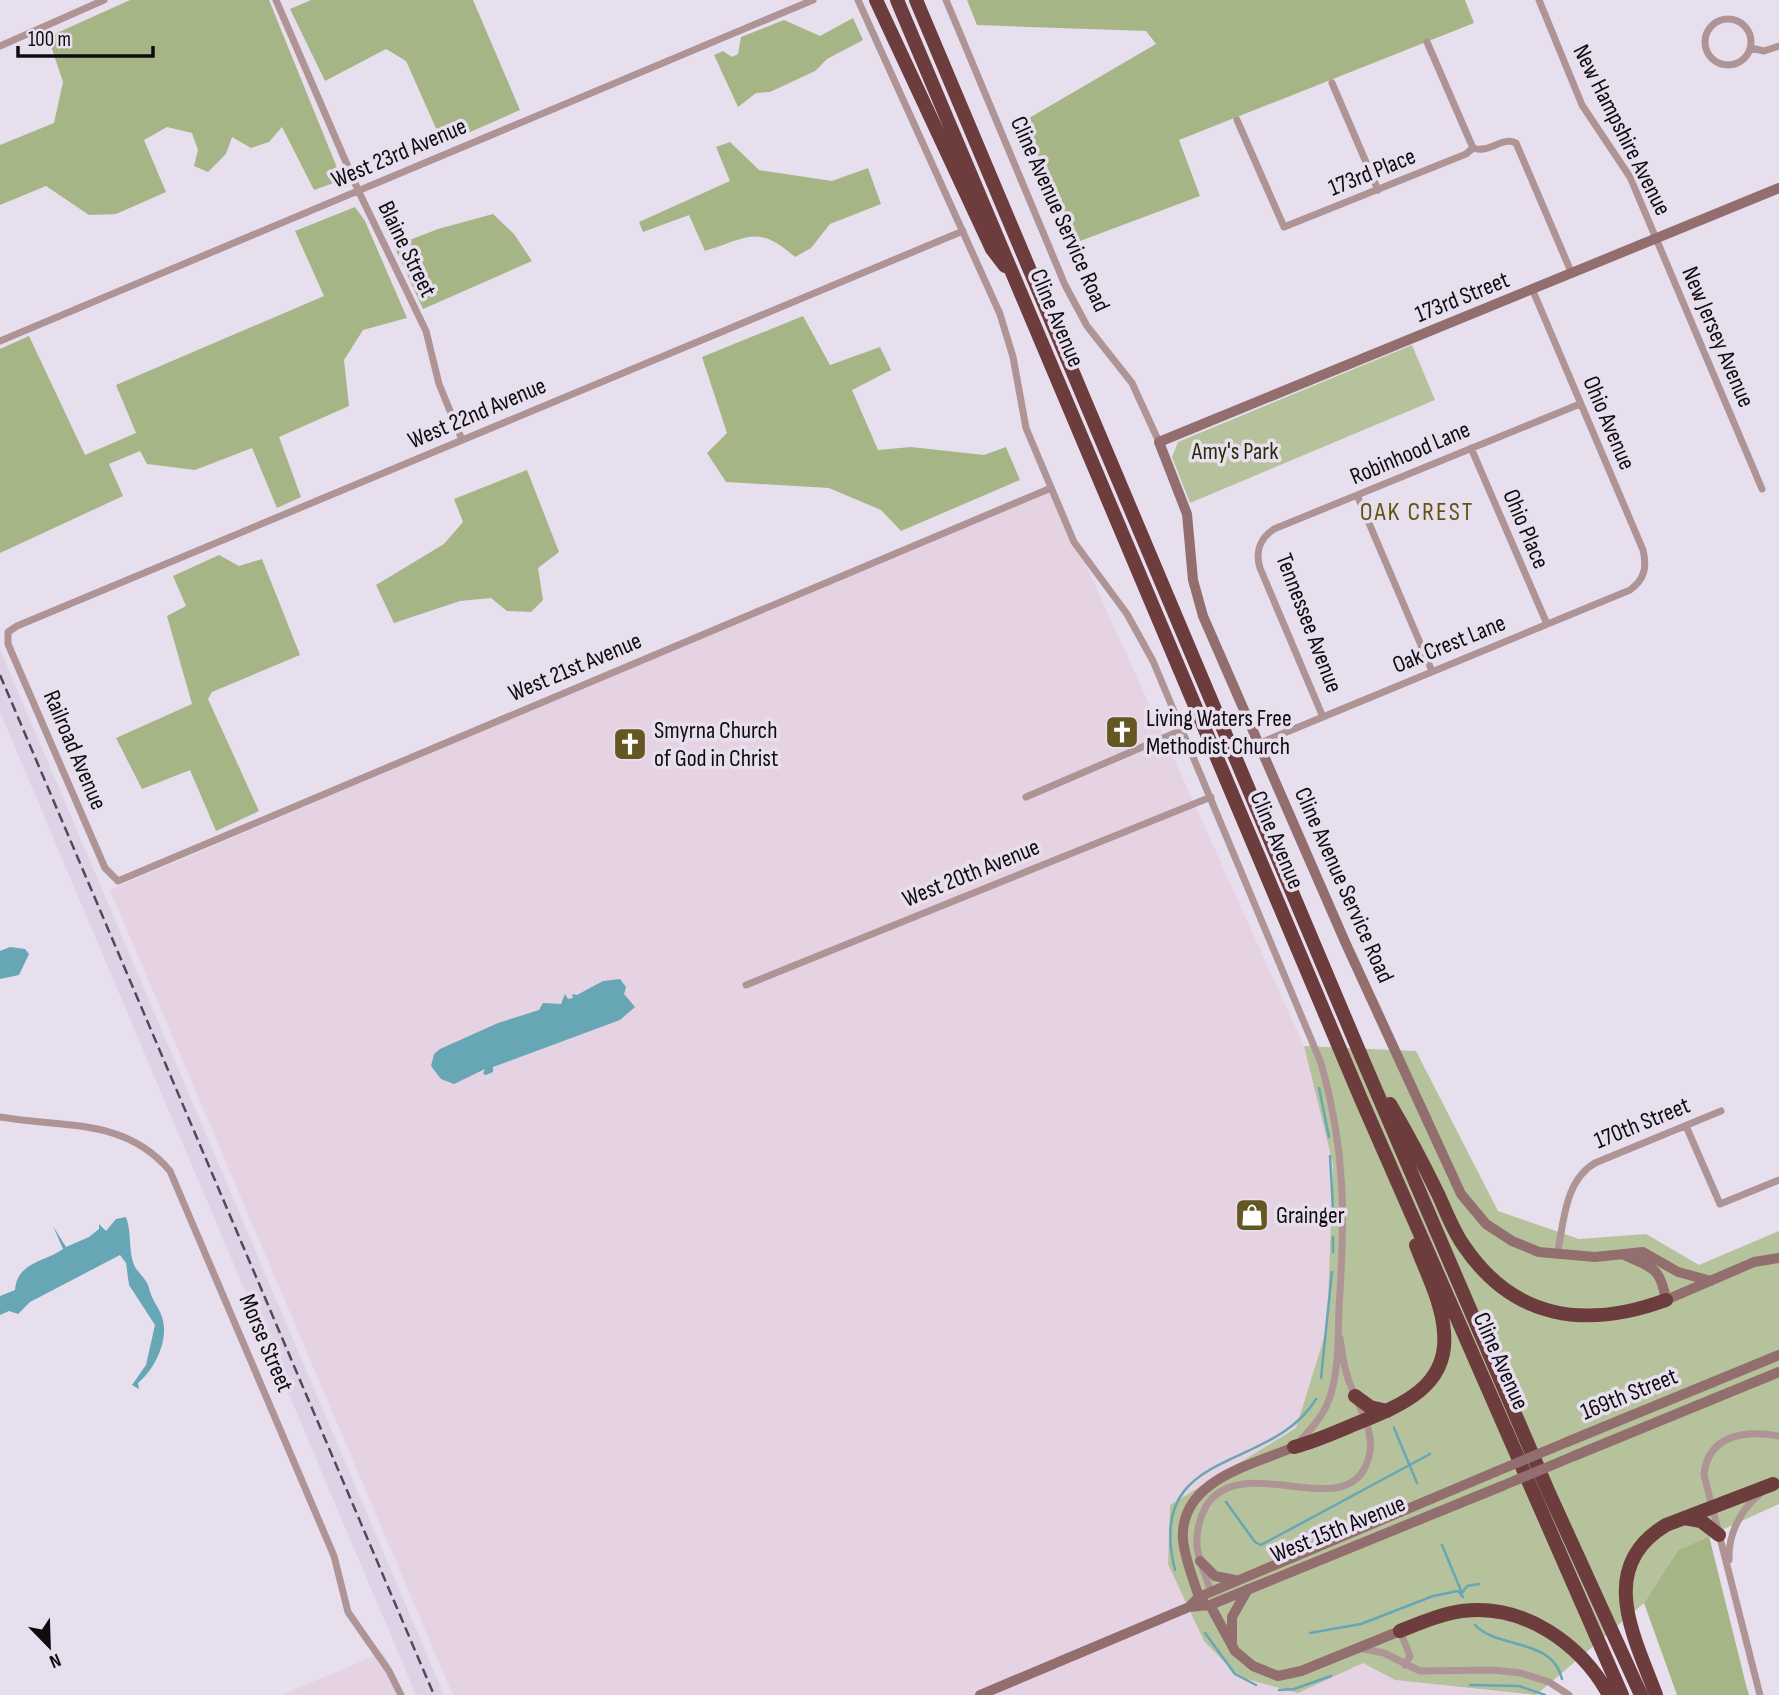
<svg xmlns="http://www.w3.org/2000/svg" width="1779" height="1695" font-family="'Sofia Sans Condensed',sans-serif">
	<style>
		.built { fill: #ded2e7 }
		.industrial { fill: #e5d2e3 }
		.green { fill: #b6c29b }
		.forest { fill: #a6b585 }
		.water { fill: #67a7b5 }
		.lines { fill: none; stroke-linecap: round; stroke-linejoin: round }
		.stream { stroke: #67a7b5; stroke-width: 2.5 }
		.street { stroke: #ae9494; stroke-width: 7 }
		.secondary { stroke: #936e6e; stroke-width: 10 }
		.highway { stroke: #6d3c3d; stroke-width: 14 }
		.rail { stroke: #504b53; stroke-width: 2.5; stroke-dasharray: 10 5; stroke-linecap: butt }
		.secondary-bridge { stroke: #936e6e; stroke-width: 10 }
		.labels { text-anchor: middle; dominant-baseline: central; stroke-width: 7; stroke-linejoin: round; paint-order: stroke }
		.street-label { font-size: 24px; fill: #0f0c11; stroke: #e8dfee }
		.park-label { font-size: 24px; fill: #242d07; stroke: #e8dfee }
		.poi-label { font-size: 24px; fill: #0f0c11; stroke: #e8dfee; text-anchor: start }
		.neighbourhood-label { font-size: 26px; letter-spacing: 2px; fill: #645316; stroke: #e8dfee }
	</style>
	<rect width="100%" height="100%" fill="#e8dfee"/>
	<path class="built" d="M0,649L444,1695H416L0,712Z"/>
	<path class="industrial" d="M1051,488L1304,1046L1333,1164L1327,1328L1296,1428L1170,1505L1298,1693L1363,1663L1395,1680L1526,1695H453L110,890Z
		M384,1652L402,1695H281Z"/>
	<path class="green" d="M1412,345L1435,400L1190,503L1172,457L1178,442Z
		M1304,1046L1416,1051L1498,1211L1579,1239L1646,1234L1699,1265L1779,1231V1504L1678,1550L1644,1603L1536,1695L1395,1680L1363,1663L1298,1693L1239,1677L1204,1641L1168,1564L1170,1505L1296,1428L1327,1328L1333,1164Z"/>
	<path class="forest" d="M130,0H269L342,180L314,190L282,127L269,142L251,148L232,137L226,154L208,172L194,166L198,150L192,133L167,127L144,140L166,192L116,214L89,215L46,186L0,205V145L54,123L63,82L48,37Z
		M311,0H473L520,110L443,144L406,61L386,49L325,81L290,9Z
		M967,0H1465L1474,23L1179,140L1200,196L1072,244L1024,121L1156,44L1146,31L977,25Z
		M853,18L863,40L827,59L815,71L770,92L756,93L738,107L714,55L723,51L732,57L738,54L741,37L784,20L820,36Z
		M730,142L759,170L832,181L868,168L881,204L830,224L811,248L795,257C758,224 748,238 705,251L689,215L643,232L639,222L730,181L716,147Z
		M355,207L365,221L407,318L363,330L344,360L349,406L279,437L301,497L277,508L252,448L195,470L147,464L140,451L109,464L123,496L0,553V349L29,336L85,455L136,433L116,385L324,296L295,231Z
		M493,214L514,234L532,261L423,309L394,246L438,229Z
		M803,316L830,365L880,347L891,370L852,390L878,450L911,447L984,455L1006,447L1020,480L901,531L881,510L829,488L726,482L707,453L727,433L702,357Z
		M527,470L559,552L538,568L543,600L531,612L507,611L491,598L460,601L394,623L376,585L444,544L463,522L454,499Z
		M219,555L239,566L262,559L300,655L212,692L208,699L259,811L216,831L190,770L142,789L116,738L192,704L167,616L186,606L173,576Z
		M1709,1536L1746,1685L1749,1695H1677L1644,1603L1678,1550Z"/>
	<path class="water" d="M10,947L25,949L29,954L19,975L0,979V951Z
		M620,979L626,987L624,994L635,1007L620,1020L493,1067V1072L486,1075L483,1074L485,1069L454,1084L441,1079L431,1066L434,1054L440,1049L498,1023L539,1010L543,1003L561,1004L565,994L568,999L573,998L572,994L577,995L603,981Z
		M126,1217C132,1233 128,1249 134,1265C137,1272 147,1279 149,1288C152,1301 158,1305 162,1317C170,1341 153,1371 138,1383L139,1389L132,1385L146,1365L155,1325L129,1285L126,1263L120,1255L30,1302L18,1314L9,1311L0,1315V1296L15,1290C17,1262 45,1262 63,1249L53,1226L66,1247L89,1237L99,1229V1224L106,1231L116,1219Z"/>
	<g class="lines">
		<path class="stream" d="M1319,1088L1329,1137
			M1330,1156L1333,1209
			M1333,1252V1237
			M1321,1378L1332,1272
			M1394,1428L1417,1483
			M1226,1502L1255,1542L1261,1545L1430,1454
			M1442,1545L1462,1593L1467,1586L1479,1584
			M1175,1570C1144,1445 1271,1474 1316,1399
			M1475,1625C1497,1649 1553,1638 1562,1679
			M1205,1633L1235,1674L1256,1685
			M1310,1633L1361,1624L1433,1596L1458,1591L1463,1597
			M1470,1685L1519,1686L1545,1695
			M1279,1690L1294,1689L1331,1676"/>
		<path class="street" d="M276,0L358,190L426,331L439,384L462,440
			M858,0L1000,314L1013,357L1026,428L1074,542L1127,614L1153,661L1321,1063C1346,1150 1345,1219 1339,1308C1338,1335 1339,1367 1331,1393C1326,1413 1313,1427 1299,1442
			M946,0L1065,285L1087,326L1132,383L1159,442
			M1539,0L1582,105L1630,177L1762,489
			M1705 42a23 23 0 1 1 46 0a23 23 0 1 1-46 0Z
			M1427,42L1473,148C1489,154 1502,136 1516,143L1572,274
			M0,46L104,0
			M1751,48L1764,51L1779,46
			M1332,83L1378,190
			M1237,120L1284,227L1466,154L1473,148
			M963,231L17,626L8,632V644L105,868L118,881L1051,488
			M0,341L813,0
			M1471,448L1547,624
			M1357,495L1432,671
			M1323,717L1260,568C1255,552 1260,538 1274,529L1580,404
			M1260,743L1630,590C1645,579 1647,567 1643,550L1533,291
			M1026,797L1182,730
			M746,985L1211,797
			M0,1117C62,1128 125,1117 170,1171L334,1556L348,1612L389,1671L401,1695
			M1686,1126L1720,1204L1779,1180
			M1557,1255C1564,1223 1564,1181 1595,1163L1721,1111
			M1729,1560C1728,1535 1740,1510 1760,1494
			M1211,1593C1207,1578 1199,1563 1197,1547C1196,1533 1199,1519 1206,1506C1244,1446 1357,1533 1370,1451C1374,1426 1353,1398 1347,1375C1343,1363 1342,1350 1340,1338
			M1400,1631L1410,1656L1405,1665
			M1359,1648L1384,1653L1420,1671L1492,1670L1521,1673L1549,1682L1569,1695
			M1760,1695L1704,1475C1708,1434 1746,1430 1779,1436"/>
		<path class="secondary" d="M1624,1255C1652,1268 1660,1266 1666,1300L1754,1262L1779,1258
			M1711,1281L1678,1272L1643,1252L1595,1257L1539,1252L1512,1241L1486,1224L1461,1194L1346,944L1203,616L1193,580L1187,514L1159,442L1779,188
			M1567,1442L1779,1355
			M1574,1456L1779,1372
			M1200,1561L1215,1576L1235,1580
			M1203,1600L1199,1597C1193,1579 1185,1559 1183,1540C1179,1480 1252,1465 1294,1447
			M1210,1605L1235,1651L1253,1666L1278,1676L1301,1671L1400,1631
			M1189,1607L1199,1597L1495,1472
			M1232,1643V1617L1248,1589
			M980,1695L1189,1607L1210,1605L1502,1486"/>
		<path class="highway" d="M876,0L992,249L1005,266
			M897,0L1361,1099L1622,1695
			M916,0L1359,1051L1549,1493L1641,1695
			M1390,1104C1407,1133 1423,1163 1438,1194C1446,1211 1453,1231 1464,1246C1514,1320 1587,1329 1666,1300
			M1355,1396L1370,1407L1387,1411
			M1294,1447C1317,1441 1338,1431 1360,1422C1402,1405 1449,1386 1444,1332C1442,1302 1426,1272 1416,1245
			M1684,1518L1701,1521L1719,1535
			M1400,1631C1420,1623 1441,1614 1462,1611C1524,1603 1581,1644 1609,1695
			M1656,1695C1634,1636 1596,1567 1666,1525L1773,1484"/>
		<path class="rail" d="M0,675L434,1695"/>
		<path class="secondary-bridge" d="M1495,1472L1567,1442
			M1502,1486L1574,1456"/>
	</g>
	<defs>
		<g id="church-square" transform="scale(1.75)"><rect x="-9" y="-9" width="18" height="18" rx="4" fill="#655623" stroke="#e8dfee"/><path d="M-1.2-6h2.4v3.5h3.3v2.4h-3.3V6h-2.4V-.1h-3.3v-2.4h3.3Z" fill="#fff"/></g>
		<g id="shop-square" transform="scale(1.75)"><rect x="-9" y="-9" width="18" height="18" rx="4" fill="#655623" stroke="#e8dfee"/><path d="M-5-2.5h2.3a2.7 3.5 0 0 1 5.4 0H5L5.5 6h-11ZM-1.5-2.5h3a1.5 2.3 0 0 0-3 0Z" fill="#fff"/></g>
	</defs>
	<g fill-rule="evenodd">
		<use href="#church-square" x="1122" y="732"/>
		<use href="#church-square" x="630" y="744"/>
		<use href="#shop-square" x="1252" y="1215"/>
	</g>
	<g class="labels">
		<g class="street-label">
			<text transform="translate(1622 130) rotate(63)">New Hampshire Avenue</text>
			<text transform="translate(399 153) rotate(-23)">West 23rd Avenue</text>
			<text transform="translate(1372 172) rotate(-22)">173rd Place</text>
			<text transform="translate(1060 214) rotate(66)">Cline Avenue Service Road</text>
			<text transform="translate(407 249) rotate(64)">Blaine Street</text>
			<text transform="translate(1462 297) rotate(-22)">173rd Street</text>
			<text transform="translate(1057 318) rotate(67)">Cline Avenue</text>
			<text transform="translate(1718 337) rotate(67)">New Jersey Avenue</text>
			<text transform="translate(477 413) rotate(-23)">West 22nd Avenue</text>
			<text transform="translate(1609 423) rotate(67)">Ohio Avenue</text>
			<text transform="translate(1410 453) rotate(-23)">Robinhood Lane</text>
			<text transform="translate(1526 529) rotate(67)">Ohio Place</text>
			<text transform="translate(1309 623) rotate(69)">Tennessee Avenue</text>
			<text transform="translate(1449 644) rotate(-22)">Oak Crest Lane</text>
			<text transform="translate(575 667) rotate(-23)">West 21st Avenue</text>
			<text transform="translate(75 750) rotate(67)">Railroad Avenue</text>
			<text transform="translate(1277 840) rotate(67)">Cline Avenue</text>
			<text transform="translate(971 873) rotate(-22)">West 20th Avenue</text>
			<text transform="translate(1344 885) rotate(66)">Cline Avenue Service Road</text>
			<text transform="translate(1642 1123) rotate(-22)">170th Street</text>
			<text transform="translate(266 1343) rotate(67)">Morse Street</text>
			<text transform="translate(1501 1361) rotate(66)">Cline Avenue</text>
			<text transform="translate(1629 1394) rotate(-22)">169th Street</text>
			<text transform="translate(1338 1529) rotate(-22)">West 15th Avenue</text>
		</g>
		<g class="park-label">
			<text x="1235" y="451">Amy's Park</text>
		</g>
		<g class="poi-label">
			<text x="1146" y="718">Living Waters Free<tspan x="1146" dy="28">Methodist Church</tspan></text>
			<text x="654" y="730">Smyrna Church<tspan x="654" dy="28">of God in Christ</tspan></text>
			<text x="1276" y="1215">Grainger</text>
		</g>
		<g class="neighbourhood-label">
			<text x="1417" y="512">OAK CREST</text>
		</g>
	</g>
	<g transform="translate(49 1646) rotate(157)" stroke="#e8dfee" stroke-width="5" paint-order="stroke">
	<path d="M0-5L12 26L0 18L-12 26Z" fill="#0f0c11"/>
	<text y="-10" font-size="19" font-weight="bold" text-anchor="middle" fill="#0f0c11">N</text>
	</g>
	<path d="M18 46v10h135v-10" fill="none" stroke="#0f0c11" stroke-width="3.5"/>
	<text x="28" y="46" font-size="21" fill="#0f0c11" stroke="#e8dfee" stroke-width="5" paint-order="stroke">100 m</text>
</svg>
